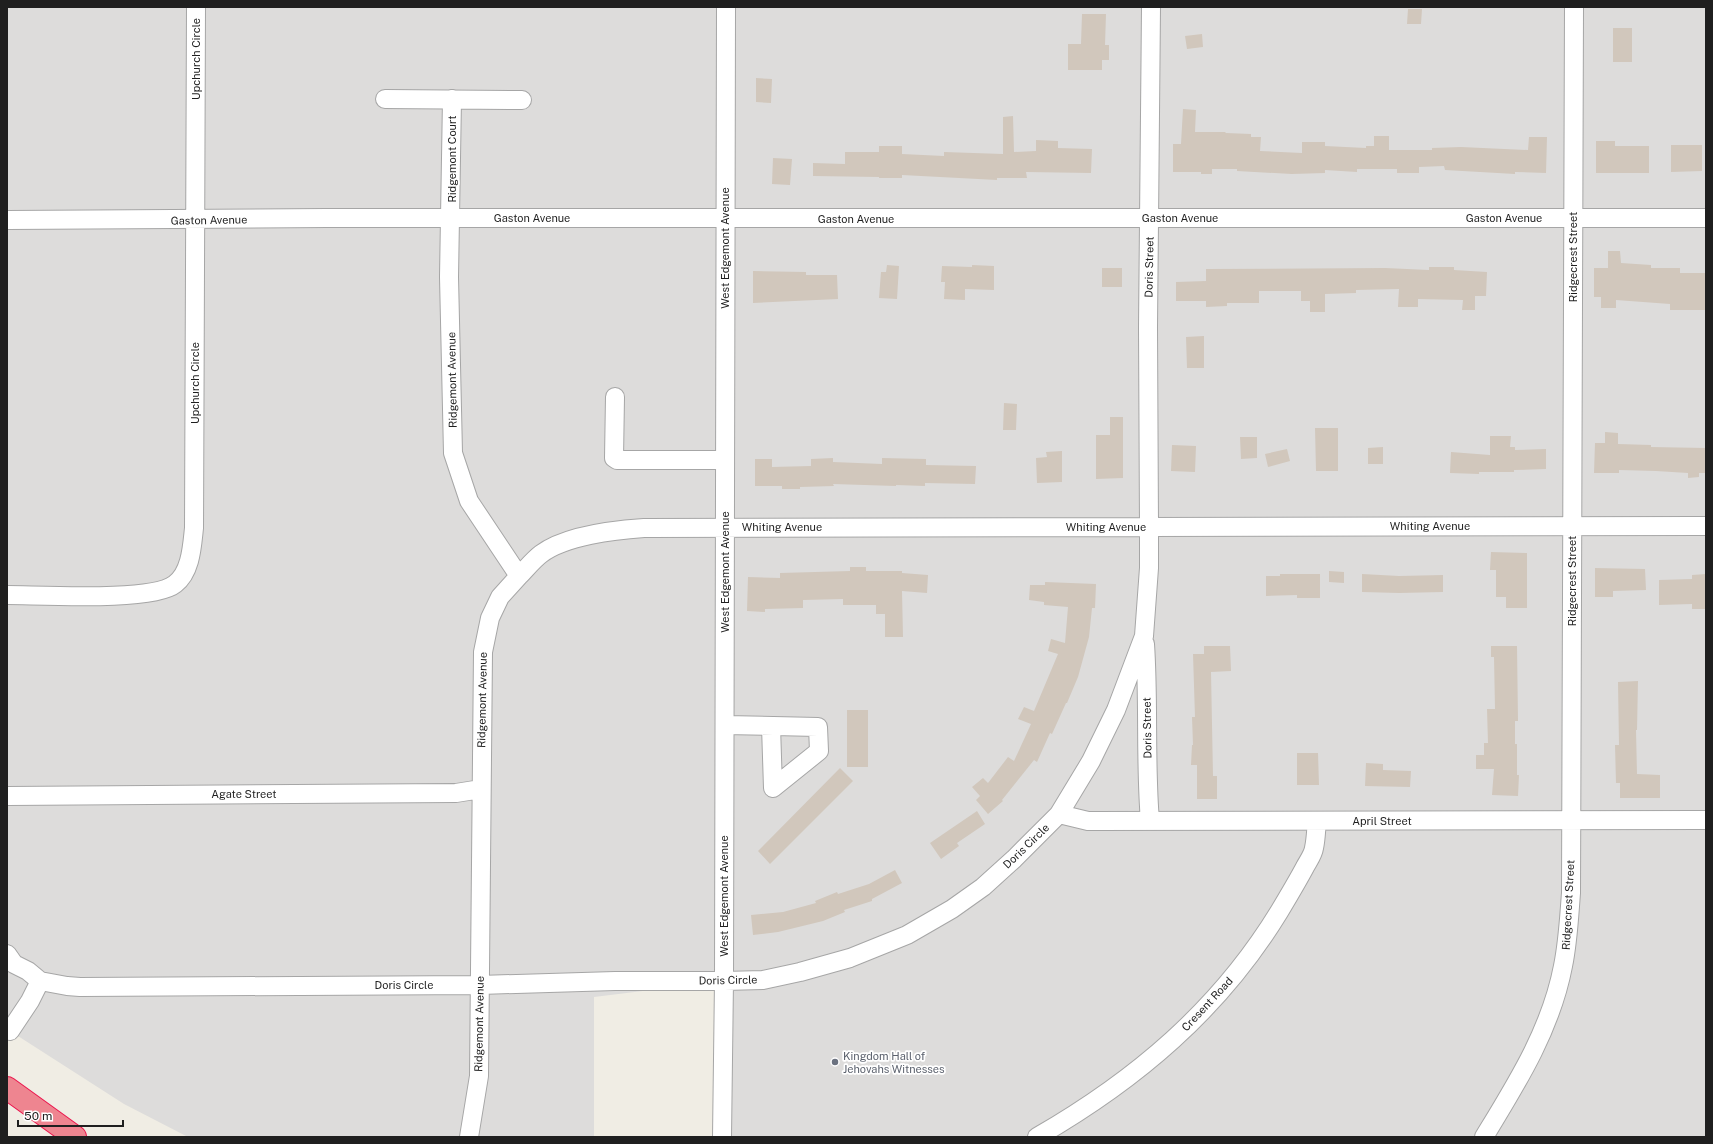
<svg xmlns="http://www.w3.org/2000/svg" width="1713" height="1144" font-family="'Public Sans',sans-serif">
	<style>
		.residential { fill: #dddcdb }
		.building { fill: #d1c7bc }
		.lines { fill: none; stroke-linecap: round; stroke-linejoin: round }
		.minor-casing { stroke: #a6a6a6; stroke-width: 20 }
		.highway-casing { stroke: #eb154d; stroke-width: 24 }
		.minor { stroke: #fff; stroke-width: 18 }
		.highway { stroke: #ee8590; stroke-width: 22 }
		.worship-dot { fill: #6b7280; stroke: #fff; stroke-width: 1.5 }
		.labels { text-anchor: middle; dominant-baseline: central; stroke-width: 3.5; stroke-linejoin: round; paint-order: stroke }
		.street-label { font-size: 11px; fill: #1f1f1f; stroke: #fff }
		.worship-label { font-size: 11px; fill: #5b616d; stroke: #fff; text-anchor: start }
	</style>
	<rect width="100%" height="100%" fill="#f0ede4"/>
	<path class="residential" d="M7,7H1706V1137H731L724,981L594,997V1137H188L124,1104L7,1029Z"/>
	<path class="building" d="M1408,9H1422L1421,24H1407Z
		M1082,14H1106L1105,45H1109V60H1102V70H1068V44H1081Z
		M1613,28H1632V62H1613Z
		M1202,34L1203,47L1187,49L1185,36Z
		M756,78L772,79L771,103L756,102Z
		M1183,109L1196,110L1195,132H1225L1226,133L1251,134V137H1261L1260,151L1302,153V142H1325V146L1366,148V146H1374V136H1389V150H1432V148L1461,147L1528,150L1529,137H1547L1546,173L1515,172V174L1445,170L1444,166L1419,167V173H1397V169H1357V172L1325,170V173L1292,174L1237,171V169H1212V174H1201V172H1173V144H1181Z
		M1013,116L1014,152L1036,151V140L1058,141V148L1092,149L1091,173L1026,172L1027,178H997V180L902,175V178H879V177L813,176V163L845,164V152H879V146H902V154L944,156V152L1003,154V117Z
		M1596,141H1615V146H1649V173H1596Z
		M1671,145H1702V171L1671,172Z
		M773,158L792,159L790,185L772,184Z
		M1608,251H1620L1621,263L1651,265V268H1680V273H1706V310H1670V304L1616,300V308H1601V297H1594V268H1608Z
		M887,265L899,266L897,299L879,298L881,272H886Z
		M972,265L994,266V290L965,289V300L944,299L945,282H941L942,266L972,267Z
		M1429,267H1454V270L1487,272L1486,296H1475V310H1462L1463,300L1418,299V307H1398L1399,289L1356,290V293L1325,294V312H1310V301H1301V291H1259V303H1227V306L1206,307V301H1176V282L1206,281V269L1385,268L1429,270Z
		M1102,268H1122V287H1102Z
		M753,271L806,272V275H837L838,299L753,303Z
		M1204,336V368H1187L1186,337Z
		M1004,403L1017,404L1016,430H1003Z
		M1110,417H1123V478L1096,479V435H1110Z
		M1315,428H1338V471H1316Z
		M1605,432L1618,433V444L1651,445V447L1706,448V473H1699V477L1688,478V473L1656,471L1619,470V473H1594L1595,443H1605Z
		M1490,436H1511L1510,447H1515V450L1546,449V469L1514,470V472H1479V474L1450,473L1451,452L1490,455Z
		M1240,437H1257V458L1241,459Z
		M1172,445L1196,446L1195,472L1171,471Z
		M1383,447V464H1368V448Z
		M1287,449L1290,461L1268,467L1265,454Z
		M1062,451V482L1037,483L1036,458L1047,457L1046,452Z
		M833,458V462L882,464V458L926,459V465L976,466L975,484L925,483V486L896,485V486L833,484L834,486L800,487V489H782V486H755V459H772V467L811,466V459Z
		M1491,552L1527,553V608H1506V597H1496V570H1490Z
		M850,567H866V571H902V573L928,575L927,593L902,591L903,637H885V614H876V605H843V599L803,600V608L765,609V612L747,611L748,577L780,578V573L850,571Z
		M1595,568L1645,569L1646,590L1613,591V597H1595Z
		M1329,571L1344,572V583L1329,582Z
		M1280,574H1320V598H1297V595L1266,596V576H1280Z
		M1362,574L1399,576L1443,575V592L1399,593L1362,592Z
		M1706,574V609H1692V604L1659,605V580L1692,579V575Z
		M1045,582L1096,584L1095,608H1092L1089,637L1078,677L1067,703H1066L1052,734L1050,733L1037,762L1034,760L1002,800L1003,801L988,814L976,800L980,796L972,787L983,778L988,783L1008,757L1014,761L1031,724L1018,719L1024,707L1034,711L1058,654L1048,651L1051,639L1065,643L1068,607L1044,605V602L1029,600L1030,585H1045Z
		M1204,646H1230L1231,671L1211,672L1213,776H1217V799H1197V765H1191L1192,745H1193L1192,717H1195L1193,654H1204Z
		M1491,646H1517L1518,721H1515V744H1517V775H1519L1518,796L1492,795L1494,769H1476V755H1484V743H1488L1487,709H1495L1494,657H1491Z
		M1638,681L1637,730H1636L1637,774L1660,775V798H1620V783H1616L1615,745H1619L1618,682Z
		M847,710H868V767H847Z
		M1297,753H1318L1319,785H1297Z
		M1366,763L1383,764V770L1411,771L1410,787L1365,786Z
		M840,768L853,781L770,864L758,851Z
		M977,811L985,824L957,843L959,846L941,859L930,843Z
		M895,870L902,883L872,899V901L844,910L845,912L823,921L778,932L753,935L751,915L783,912L816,903L815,901L837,892L838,894L869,884Z"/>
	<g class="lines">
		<g class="minor-casing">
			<path id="minor" d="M385,99L522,100
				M452,99L449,277L453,453L469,501L519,576L500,597L490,618L483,652L479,1076L469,1137
				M7,220L327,218H1706
				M615,397L614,458L617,460H725
				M519,576C526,569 533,560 541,554C565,536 614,530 644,528L1706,526
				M7,595C40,595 153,602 175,584C191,572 192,546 194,528L196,7
				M1145,644C1149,703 1145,762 1150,821
				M725,725L818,727L819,751L773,788L771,726
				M7,796L456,793L481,789
				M1059,814L1088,821L1706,820
				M7,954L14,964L28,971L40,981L67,986L80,987L480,985L615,981H724L763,980L800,972L850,958L907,935L952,909L983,887L1014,859L1059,814L1091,761L1116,710L1144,636L1149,568V527L1148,328L1151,7
				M10,1031L30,1001L40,981
				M722,1137L724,981L726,7
				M1037,1137C1136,1080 1219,1010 1279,912C1288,897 1297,882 1305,867C1308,861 1313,855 1314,848C1316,839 1316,830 1317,821
				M1484,1137C1517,1083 1551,1029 1563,966C1568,942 1569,918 1571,893L1574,7"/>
		</g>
		<g class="highway-casing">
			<path id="highway" d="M7,1088L75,1137"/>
		</g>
		<use href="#minor" class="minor"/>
		<use href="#highway" class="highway"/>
	</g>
	<circle class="worship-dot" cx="835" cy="1062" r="4"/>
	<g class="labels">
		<g class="street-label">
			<text transform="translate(196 59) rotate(-90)">Upchurch Circle</text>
			<text transform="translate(452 159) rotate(-90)">Ridgemont Court</text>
			<text x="532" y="218">Gaston Avenue</text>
			<text x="1180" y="218">Gaston Avenue</text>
			<text x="1504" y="218">Gaston Avenue</text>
			<text x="856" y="219">Gaston Avenue</text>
			<text transform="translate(209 220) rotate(-1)">Gaston Avenue</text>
			<text transform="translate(725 248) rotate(-90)">West Edgemont Avenue</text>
			<text transform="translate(1573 257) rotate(-90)">Ridgecrest Street</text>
			<text transform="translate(1149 267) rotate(-89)">Doris Street</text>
			<text transform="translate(452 380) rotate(-91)">Ridgemont Avenue</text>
			<text transform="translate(195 383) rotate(-90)">Upchurch Circle</text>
			<text x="1430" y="526">Whiting Avenue</text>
			<text x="782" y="527">Whiting Avenue</text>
			<text x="1106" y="527">Whiting Avenue</text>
			<text transform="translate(725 572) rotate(-90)">West Edgemont Avenue</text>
			<text transform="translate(1572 581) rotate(-90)">Ridgecrest Street</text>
			<text transform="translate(482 700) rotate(-89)">Ridgemont Avenue</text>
			<text transform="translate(1147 728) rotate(-91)">Doris Street</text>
			<text x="244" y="794">Agate Street</text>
			<text x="1382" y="821">April Street</text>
			<text transform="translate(1026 846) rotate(-44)">Doris Circle</text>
			<text transform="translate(724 896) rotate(-90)">West Edgemont Avenue</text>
			<text transform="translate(1568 905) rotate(-87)">Ridgecrest Street</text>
			<text transform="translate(728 980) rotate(-1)">Doris Circle</text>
			<text x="404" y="985">Doris Circle</text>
			<text transform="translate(1207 1004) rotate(-47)">Cresent Road</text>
			<text transform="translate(479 1024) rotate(-89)">Ridgemont Avenue</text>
		</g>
		<g class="worship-label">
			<text x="843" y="1056">Kingdom Hall of<tspan x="843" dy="13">Jehovahs Witnesses</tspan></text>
		</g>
	</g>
	<rect width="1713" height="1144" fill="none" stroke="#1f1f1f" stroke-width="16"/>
	<path d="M18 1120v6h105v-6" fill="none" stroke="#1f1f1f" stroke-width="2"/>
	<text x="24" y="1120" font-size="12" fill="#1f1f1f" stroke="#ffffff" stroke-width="3" paint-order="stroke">50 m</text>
</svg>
